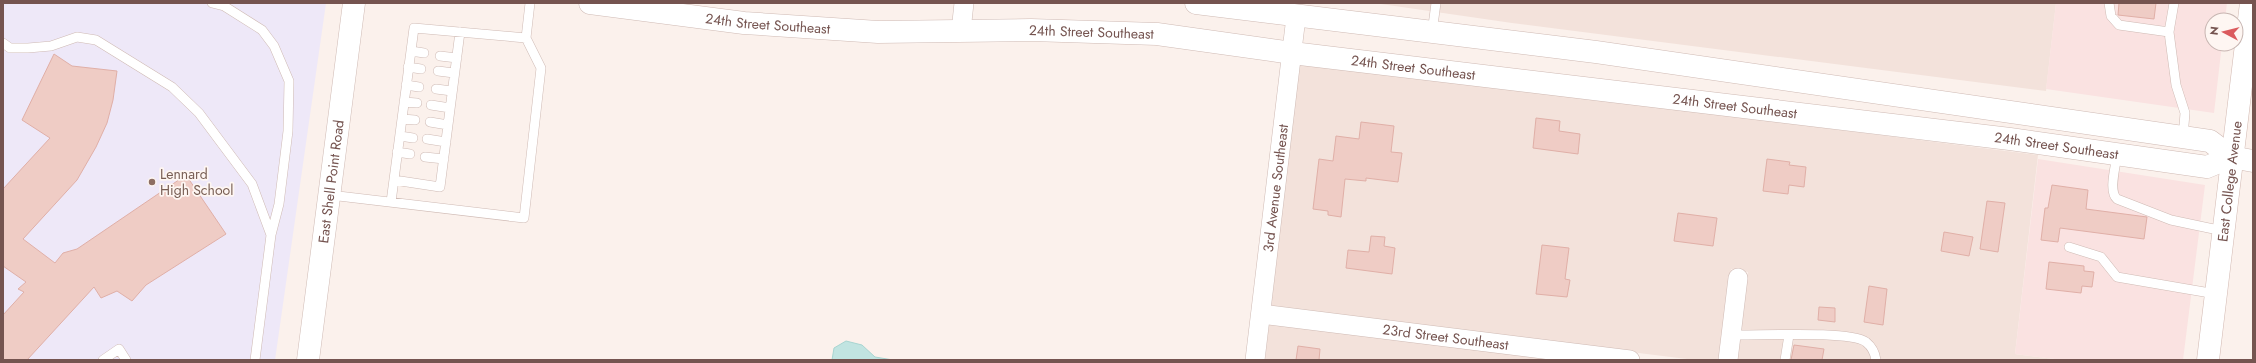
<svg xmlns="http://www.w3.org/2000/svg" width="2256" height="363" font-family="Jost,sans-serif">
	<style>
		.residential { fill: #f3e2db }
		.commercial { fill: #fae2e1 }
		.education { fill: #eee8f8 }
		.water { fill: #c1e4e1; stroke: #a8d5d1 }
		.building { fill: #efccc5; stroke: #e0afa7 }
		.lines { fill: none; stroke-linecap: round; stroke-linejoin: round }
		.service-casing { stroke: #cfbab4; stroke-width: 10 }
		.minor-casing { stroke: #cfbab4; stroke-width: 20 }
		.tertiary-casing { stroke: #cfbab4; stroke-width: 23 }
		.secondary-casing { stroke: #d2b9b2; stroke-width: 23 }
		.service { stroke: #fff; stroke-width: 9 }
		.minor { stroke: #fff; stroke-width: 19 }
		.tertiary { stroke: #fff; stroke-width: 22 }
		.secondary { stroke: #fff; stroke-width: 22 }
		.education-dot { fill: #8d6e63; stroke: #fef6f2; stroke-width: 1.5 }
		.labels { text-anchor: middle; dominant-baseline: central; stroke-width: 3.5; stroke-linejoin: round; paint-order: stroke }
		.street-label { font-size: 14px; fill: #755450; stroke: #fef6f2 }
		.education-label { font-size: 14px; fill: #785e54; stroke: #fef6f2; text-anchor: start }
	</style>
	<rect width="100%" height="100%" fill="#fbf1ec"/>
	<path class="residential" d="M1374,3H2056L2046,91L1512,23Z
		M1300,62L2038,155L2015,354L2063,360H1737L1748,272L1731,269L1719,360H1695L1271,307Z
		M1269,324L1564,360H1265Z"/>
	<path class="commercial" d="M2056,3H2227L2225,20H2212V44H2222L2214,113L2046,89Z
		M2038,159L2205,185L2183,360H2063L2015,354Z"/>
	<path class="education" d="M3,3H326L275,360H3Z"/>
	<path class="water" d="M846,341L862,345L875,357L893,360H832L834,348Z"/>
	<path class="building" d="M2119,3H2156L2154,19L2118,15Z
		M54,54L72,66L117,71L113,100L107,123L96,147L77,180L23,239L55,263L63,253L77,249L186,175L226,234L146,285L132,301L117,291L101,298L94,287L27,360H3V315L24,292L18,289L26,282L3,266V189L50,138L22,120Z
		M1536,118L1560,121L1559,131L1580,134L1578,154L1533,148Z
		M1361,122L1394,126L1391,152L1402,153L1398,182L1366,178V181L1345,179L1341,217L1328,215V211L1313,209L1319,159L1333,161L1336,136L1359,139Z
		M1767,159L1790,162L1789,165L1806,167L1804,187L1789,185L1788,194L1763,191Z
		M2052,185L2088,190L2086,209L2147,217L2144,239L2060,228L2058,242L2041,240L2045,208H2048Z
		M1987,201L2005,203L1998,252L1980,249Z
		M1678,213L1717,218L1713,246L1674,241Z
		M1944,232L1973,237L1969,256L1941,251Z
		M1371,236L1385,237L1384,246L1395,248L1392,274L1346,268L1348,250L1369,252Z
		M1542,245L1569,248L1565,279L1570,280L1567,297L1536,294Z
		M2049,262L2084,266V271L2094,272L2092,287L2082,286L2081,293L2046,289Z
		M1869,286L1887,289L1883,325L1864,322Z
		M1819,307L1835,308V322L1818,320Z
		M1794,345L1824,349L1822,360H1791Z
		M1298,346L1320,349L1319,360H1296Z"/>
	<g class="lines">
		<g class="service-casing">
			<path id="service" d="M2109,3L2111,16L2119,25L2169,32
				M2174,3L2169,32L2176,85L2185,113L2183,137
				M1432,33L1436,3
				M3,43L10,48H28L51,46L77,37L96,40L172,87L199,113L252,184L271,235L279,204L288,131L289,81L274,46L262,30L224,6L212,3
				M411,51L424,53
				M440,56L457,58
				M408,67L421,69
				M438,71L454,73
				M406,85L419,87
				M436,89L452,91
				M404,102L417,103
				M431,105L450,108
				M402,119L415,120
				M430,122L448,125
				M400,136L413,138
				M427,139L446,142
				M397,152L410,154
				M2117,154C2116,166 2108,191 2117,199L2171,220L2223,231
				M425,157L444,159
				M394,180L440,187L460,32
				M330,195L524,218L541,68L526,38L530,3
				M391,202L414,28L526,38
				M2069,247L2101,257L2117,277L2216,294
				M1731,335C1756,336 1849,330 1866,342C1871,346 1875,353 1876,360
				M103,360L119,349L126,360
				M255,360L271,235
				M1785,360L1789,335"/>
		</g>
		<g class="minor-casing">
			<g id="minor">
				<path d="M961,31L964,3"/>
				<path id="s1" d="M1261,314L1630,360"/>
				<path id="s2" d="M1255,360L1296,17"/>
				<path d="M1728,360L1738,278"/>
			</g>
		</g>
		<g class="tertiary-casing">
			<g id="tertiary">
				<path id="s3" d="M590,3L744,23L878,32L1031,30L1157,34L1292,53L2010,139L2207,167L2231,157"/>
				<path d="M1196,3L1596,52L2210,141L2231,157L2253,161"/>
				<path id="s4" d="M308,360L354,3"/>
			</g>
		</g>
		<g class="secondary-casing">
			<g id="secondary">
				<path id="s5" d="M2208,360L2251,3"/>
			</g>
		</g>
		<use href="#service" class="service"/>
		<use href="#minor" class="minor"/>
		<use href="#tertiary" class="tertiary"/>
		<use href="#secondary" class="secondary"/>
	</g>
	<circle class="education-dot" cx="152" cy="182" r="4"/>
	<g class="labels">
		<g class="street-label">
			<text stroke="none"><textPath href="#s3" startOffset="179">24th Street Southeast</textPath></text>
			<text stroke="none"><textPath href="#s3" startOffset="503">24th Street Southeast</textPath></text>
			<text stroke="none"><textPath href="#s3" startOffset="827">24th Street Southeast</textPath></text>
			<text stroke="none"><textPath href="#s3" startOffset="1151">24th Street Southeast</textPath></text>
			<text stroke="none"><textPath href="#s3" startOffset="1475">24th Street Southeast</textPath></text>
			<text stroke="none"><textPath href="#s5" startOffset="180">East College Avenue</textPath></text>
			<text stroke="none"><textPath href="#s4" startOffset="180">East Shell Point Road</textPath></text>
			<text stroke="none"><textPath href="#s2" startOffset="173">3rd Avenue Southeast</textPath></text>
			<text stroke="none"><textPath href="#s1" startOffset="186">23rd Street Southeast</textPath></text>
		</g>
		<g class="education-label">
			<text x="160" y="174">Lennard<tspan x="160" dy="16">High School</tspan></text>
		</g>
	</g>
	<rect width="2256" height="363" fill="none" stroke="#755450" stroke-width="8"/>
	<g transform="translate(2224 32) rotate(277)"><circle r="19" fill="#fef6f2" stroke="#c7b5b1"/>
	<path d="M0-3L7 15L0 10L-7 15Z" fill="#db5b5e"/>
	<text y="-6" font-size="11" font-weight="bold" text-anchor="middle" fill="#755450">N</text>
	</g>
</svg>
